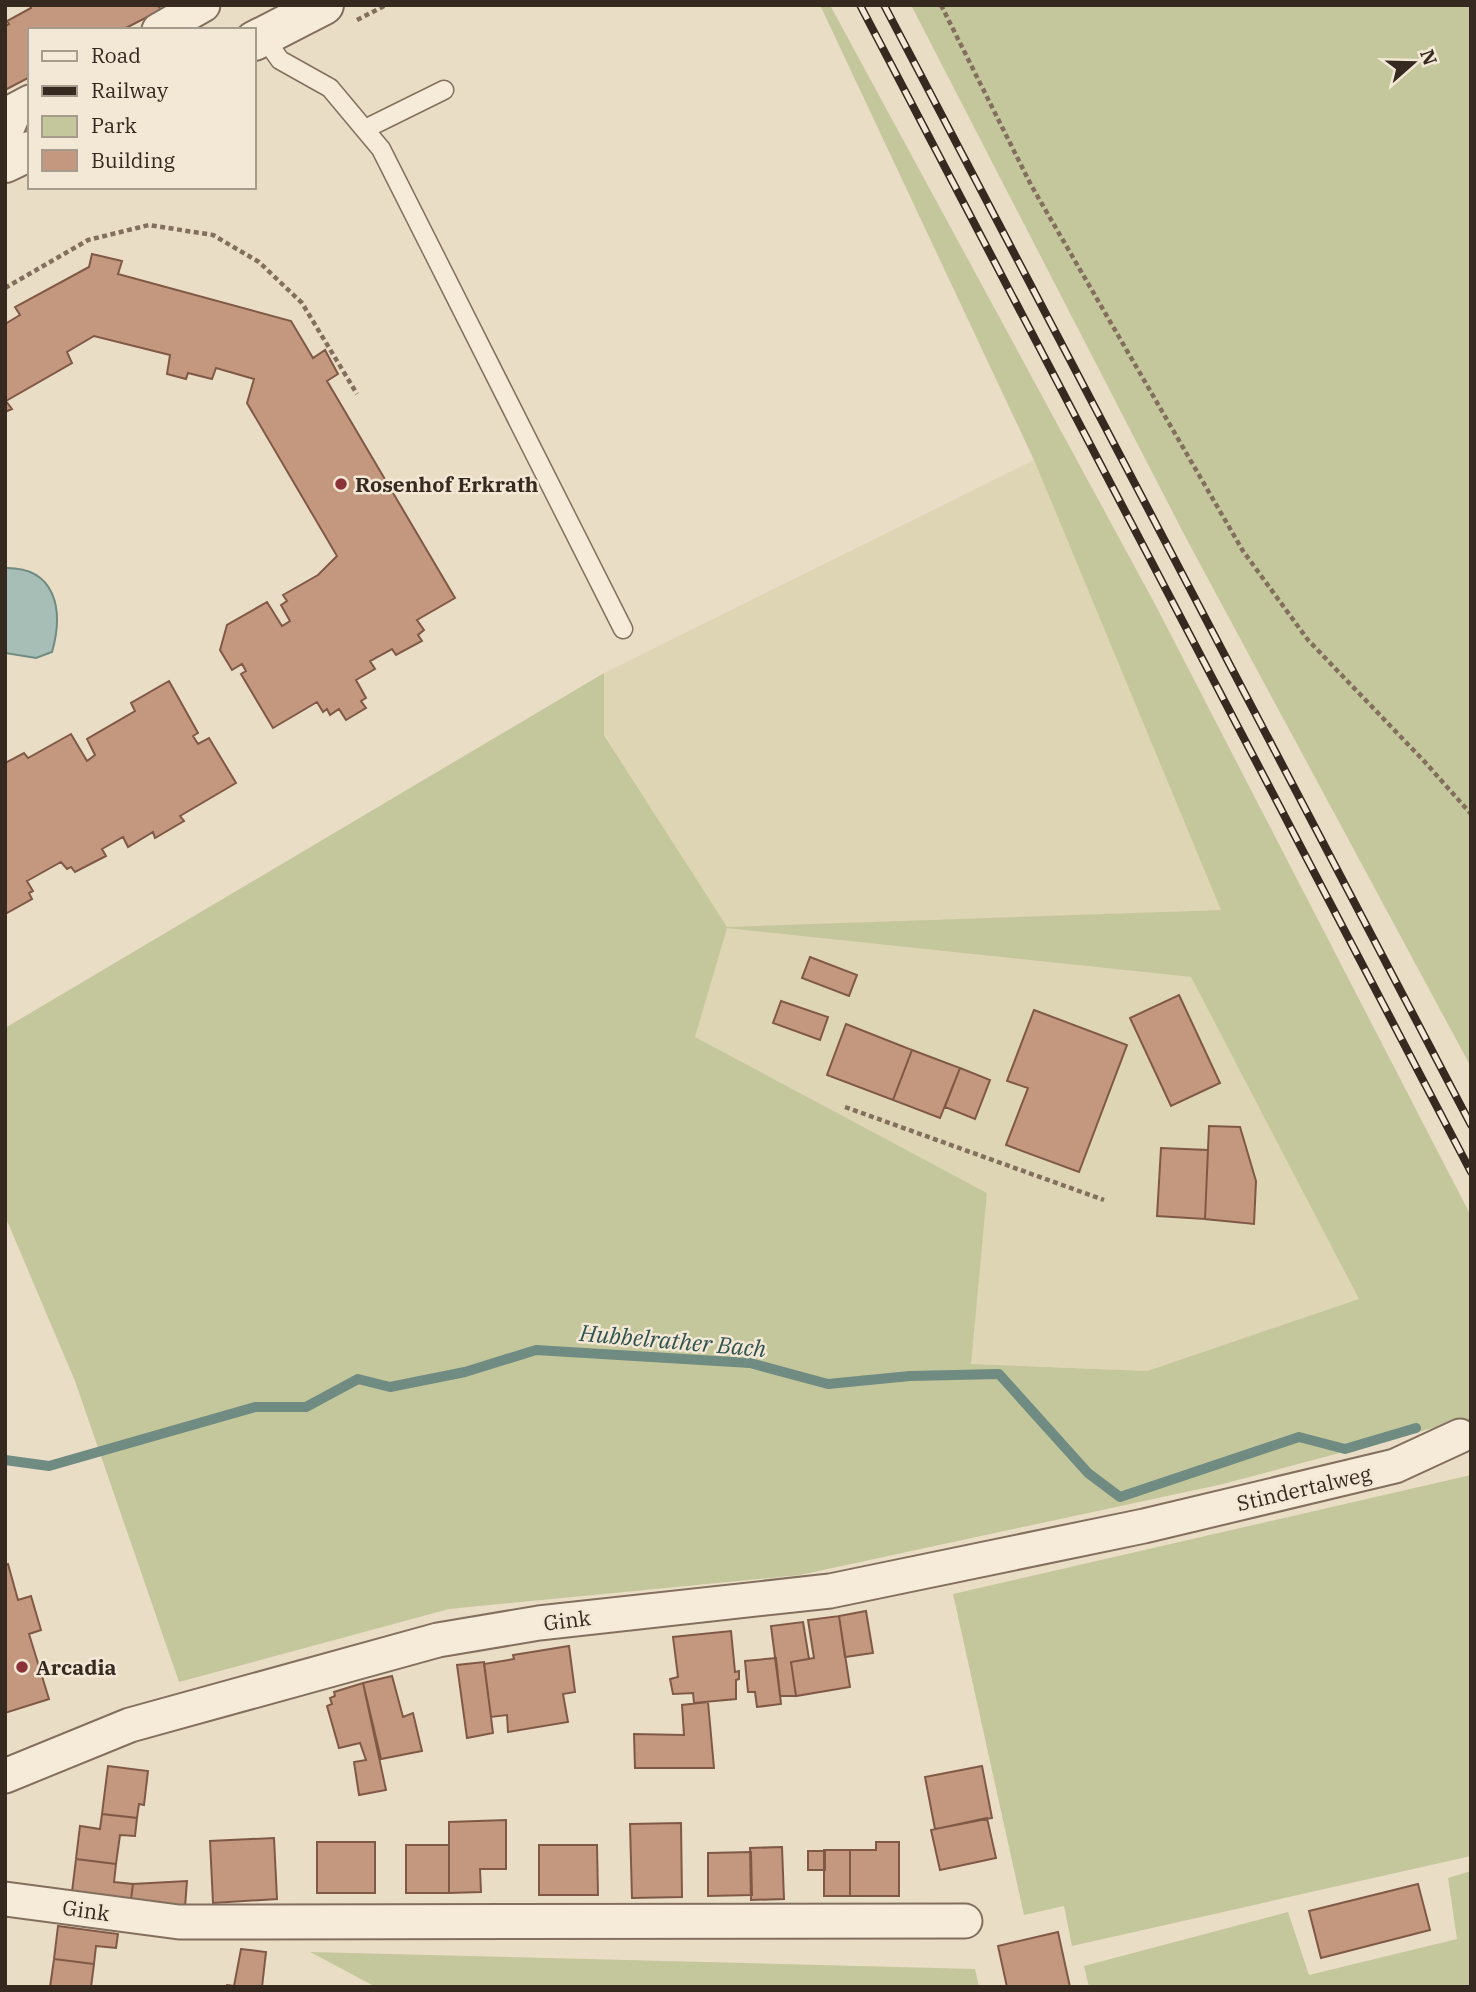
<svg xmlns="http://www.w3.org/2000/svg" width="1476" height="1992" font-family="'IBM Plex Serif',serif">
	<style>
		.farmland { fill: #ded5b4 }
		.green { fill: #c4c79b; fill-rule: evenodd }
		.water { fill: #a7beb6; stroke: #6f8b82; stroke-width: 2 }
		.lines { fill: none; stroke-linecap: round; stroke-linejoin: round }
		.stream { stroke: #6f8b82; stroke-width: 10 }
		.building { fill: #c4987f; stroke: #805946; stroke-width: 2 }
		.service-casing { stroke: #836f5d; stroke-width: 21 }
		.minor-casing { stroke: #836f5d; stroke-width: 37 }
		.tertiary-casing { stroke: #836f5d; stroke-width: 42 }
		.path { stroke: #836f5d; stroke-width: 4.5; stroke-dasharray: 5 3.5; stroke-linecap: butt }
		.service { stroke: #f5ebd8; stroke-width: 18 }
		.minor { stroke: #f5ebd8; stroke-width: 33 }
		.tertiary { stroke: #f5ebd8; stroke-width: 38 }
		.rail-casing { stroke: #352920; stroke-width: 8 }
		.rail { stroke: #f2e8d5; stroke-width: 5; stroke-dasharray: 16; stroke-linecap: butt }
		.poi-dot { fill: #8c3339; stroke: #f2e8d5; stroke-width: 2.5 }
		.labels { text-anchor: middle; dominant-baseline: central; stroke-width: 5; stroke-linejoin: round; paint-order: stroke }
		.poi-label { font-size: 21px; font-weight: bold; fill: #352920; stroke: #f2e8d5; text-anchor: start }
		.street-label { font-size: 21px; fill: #352920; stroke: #f2e8d5 }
		.water-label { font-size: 23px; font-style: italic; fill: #31534f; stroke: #f2e8d5 }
	</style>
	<rect width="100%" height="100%" fill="#eaddc6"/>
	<path class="farmland" d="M1034,460L1222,910L733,928L1191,977L1360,1299L1147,1371L970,1364L987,1193L695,1037L726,927L604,734V673Z"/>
	<path class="green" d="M820,5H830L1156,606L1471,1216V1431L1467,1419L1223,1484L800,1575L449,1609L179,1682L75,1381L5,1216V1028L604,673V735L727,927L1221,910L1034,460ZM727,928L1191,977L1359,1299L1147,1371L971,1364L987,1193L695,1037Z
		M911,5H1471V1067L1186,538Z
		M1471,1475V1856L1072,1946L1064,1906L1024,1915L953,1594Z
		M1471,1871V1987H1089L1084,1966L1288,1912L1309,1975L1457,1939L1448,1878Z
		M310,1952L975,1969L979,1987H376Z"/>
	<path class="water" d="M5,568C56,567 64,610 52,652L36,658L5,653Z"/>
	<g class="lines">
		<path class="stream" d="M5,1460L49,1466L255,1407H306L358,1379L390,1387L465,1372L536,1350L750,1363L828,1384L910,1376L999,1374L1088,1473L1120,1497L1299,1437L1345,1449L1416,1428"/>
	</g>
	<path class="building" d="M30,5H158L161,10L122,30H30V77L5,90V26L9,24L7,21L31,8Z
		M92,254L122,261L118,274L291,321L313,358L325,350L338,374L327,381L455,598L417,620L424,630L418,635L422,641L396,655L392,649L370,661L375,669L356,680L366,698L361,701L366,708L346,720L339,709L330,715L327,709L323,712L317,702L273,728L241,674L246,671L242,664L232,670L220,650L227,625L267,602L282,626L290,621L281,605L287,601L283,595L318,575L337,556L247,403L254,379L216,368L212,379L188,373L186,379L167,374L170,355L94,336L67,352L72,363L6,401L12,409L5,412V324L20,315L15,307L89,267Z
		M169,681L198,733L193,736L198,744L209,738L236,783L180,816L184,821L155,838L153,832L128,847L123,837L102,849L106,856L75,872L71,867L67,869L61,862L27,881L33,891L29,893L32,899L5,914V763L24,753L28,758L71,734L87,761L95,755L87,739L135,711L131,703Z
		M810,957L857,975L849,996L802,978Z
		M1179,995L1220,1083L1171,1106L1130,1018Z
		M781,1001L828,1017L820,1040L773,1023Z
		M1034,1010L1127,1045L1079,1172L1006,1145L1028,1088L1007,1081Z
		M846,1024L912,1050L893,1100L827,1075Z
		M912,1050L960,1068L940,1118L893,1100Z
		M960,1068L990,1080L975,1119L945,1107Z
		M1209,1126L1240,1127L1256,1181L1254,1224L1205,1219Z
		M1161,1148L1208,1150L1205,1219L1157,1216Z
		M8,1564L18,1600L31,1596L41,1630L29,1634L49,1699L5,1713V1565Z
		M866,1611L873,1653L845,1657L839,1616Z
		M839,1616L850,1687L796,1696L791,1662L814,1658L808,1620Z
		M803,1622L809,1659L791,1662L796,1696H780L771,1626Z
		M731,1631L735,1672L739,1671V1679L736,1680V1699L694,1703L693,1693L673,1694L670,1679L678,1677L673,1637Z
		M569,1646L575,1692L563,1694L568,1722L508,1732L507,1715L491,1717L484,1664L514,1659L513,1655Z
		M776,1658L781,1704L757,1707L755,1692H748L745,1661Z
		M484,1662L493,1733L467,1738L457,1665Z
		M392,1676L403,1717L413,1713L422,1751L381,1759L363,1683Z
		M363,1683L386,1790L359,1795L354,1762L366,1760L360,1743L339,1748L327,1706L332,1704L330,1698L335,1696L334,1692Z
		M708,1702L714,1768H635L634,1734L684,1735L682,1705Z
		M108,1766L148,1771L144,1805L139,1804L137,1818L102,1814Z
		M982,1766L992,1818L935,1829L925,1777Z
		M102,1814L137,1818L135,1836L120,1835L116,1864L76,1859L80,1826L100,1829Z
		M987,1818L996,1858L940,1870L931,1830Z
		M506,1820V1869H480L481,1892L449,1893V1822Z
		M681,1823L682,1897L632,1898L630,1824Z
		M274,1838L277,1899L213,1903L210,1841Z
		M317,1842H375V1893H317Z
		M876,1842H899V1896H850V1850H876Z
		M406,1845H449V1893H406Z
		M539,1845H597L598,1895H539Z
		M782,1847L784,1899L751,1900L750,1848Z
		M824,1850H850V1896H824Z
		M808,1851H825V1870H808Z
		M751,1852L752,1895L708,1896V1853Z
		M76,1859L116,1864L114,1882L133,1884L131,1899L72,1892Z
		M187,1881L185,1907L131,1899L133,1884Z
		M1418,1884L1430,1930L1321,1958L1309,1911Z
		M58,1926L118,1934L116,1948L96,1946L94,1964L54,1959Z
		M1058,1932L1070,1987H1007L998,1946Z
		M241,1949L266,1952L262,1987H226L227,1985L234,1986Z
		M54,1959L94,1964L91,1987H50Z"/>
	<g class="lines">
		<g class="service-casing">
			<path id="service" d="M263,36L280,60L330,88L381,149L623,629
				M365,129L444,90"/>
		</g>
		<g class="minor-casing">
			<path id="minor" d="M159,30L203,5
				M5,134L15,110L30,102
				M5,1776L130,1725L438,1640L539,1623L830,1591L1144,1526L1395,1466L1460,1436
				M5,1899L179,1922L965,1921"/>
		</g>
		<g class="tertiary-casing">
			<path id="tertiary" d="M254,41L324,5
				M5,163L30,151"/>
		</g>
		<path class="path" d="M941,5L1031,185L1243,551L1308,640L1424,761L1471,814
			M357,20L386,5
			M5,288L88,240L149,225L213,235L259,262L302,303L357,394
			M845,1107L1104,1200"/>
		<use href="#service" class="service"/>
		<use href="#minor" class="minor"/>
		<use href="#tertiary" class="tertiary"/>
		<g class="rail-casing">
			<path id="rail" d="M860,5L1471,1172
				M884,5L1471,1125"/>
		</g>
		<use href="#rail" class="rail"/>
	</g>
	<g class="poi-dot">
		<circle cx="341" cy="484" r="7"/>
		<circle cx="22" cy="1667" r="7"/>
	</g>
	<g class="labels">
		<g class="poi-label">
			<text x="355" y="484">Rosenhof Erkrath</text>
			<text x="36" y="1667">Arcadia</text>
		</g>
		<g class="street-label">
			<text transform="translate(1304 1488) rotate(-13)">Stindertalweg</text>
			<text transform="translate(567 1620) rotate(-7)">Gink</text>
			<text transform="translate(86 1910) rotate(8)">Gink</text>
		</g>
		<g class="water-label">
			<text transform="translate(673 1340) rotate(5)">Hubbelrather Bach</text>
		</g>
	</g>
	<rect width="1476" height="1992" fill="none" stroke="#352920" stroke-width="14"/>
	<rect x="28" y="28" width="228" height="161" fill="#f2e8d5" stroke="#a69c8d" stroke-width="2"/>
	<rect x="42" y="51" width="35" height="10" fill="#f5ebd8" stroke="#a69c8d" stroke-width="2"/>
	<text x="91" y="63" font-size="21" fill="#352920">Road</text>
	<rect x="42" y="86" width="35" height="10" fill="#352920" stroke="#a69c8d" stroke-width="2"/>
	<text x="91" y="98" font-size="21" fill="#352920">Railway</text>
	<rect x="42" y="116" width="35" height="21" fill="#c4c79b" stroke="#a69c8d" stroke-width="2"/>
	<text x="91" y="133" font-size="21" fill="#352920">Park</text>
	<rect x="42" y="150" width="35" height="21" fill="#c4987f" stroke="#a69c8d" stroke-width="2"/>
	<text x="91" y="168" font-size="21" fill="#352920">Building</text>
	<g transform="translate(1413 63) rotate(70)" stroke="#f2e8d5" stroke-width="5" paint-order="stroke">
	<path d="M0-5L12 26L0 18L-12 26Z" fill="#352920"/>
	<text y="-10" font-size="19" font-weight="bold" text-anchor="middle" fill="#352920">N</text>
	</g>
</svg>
